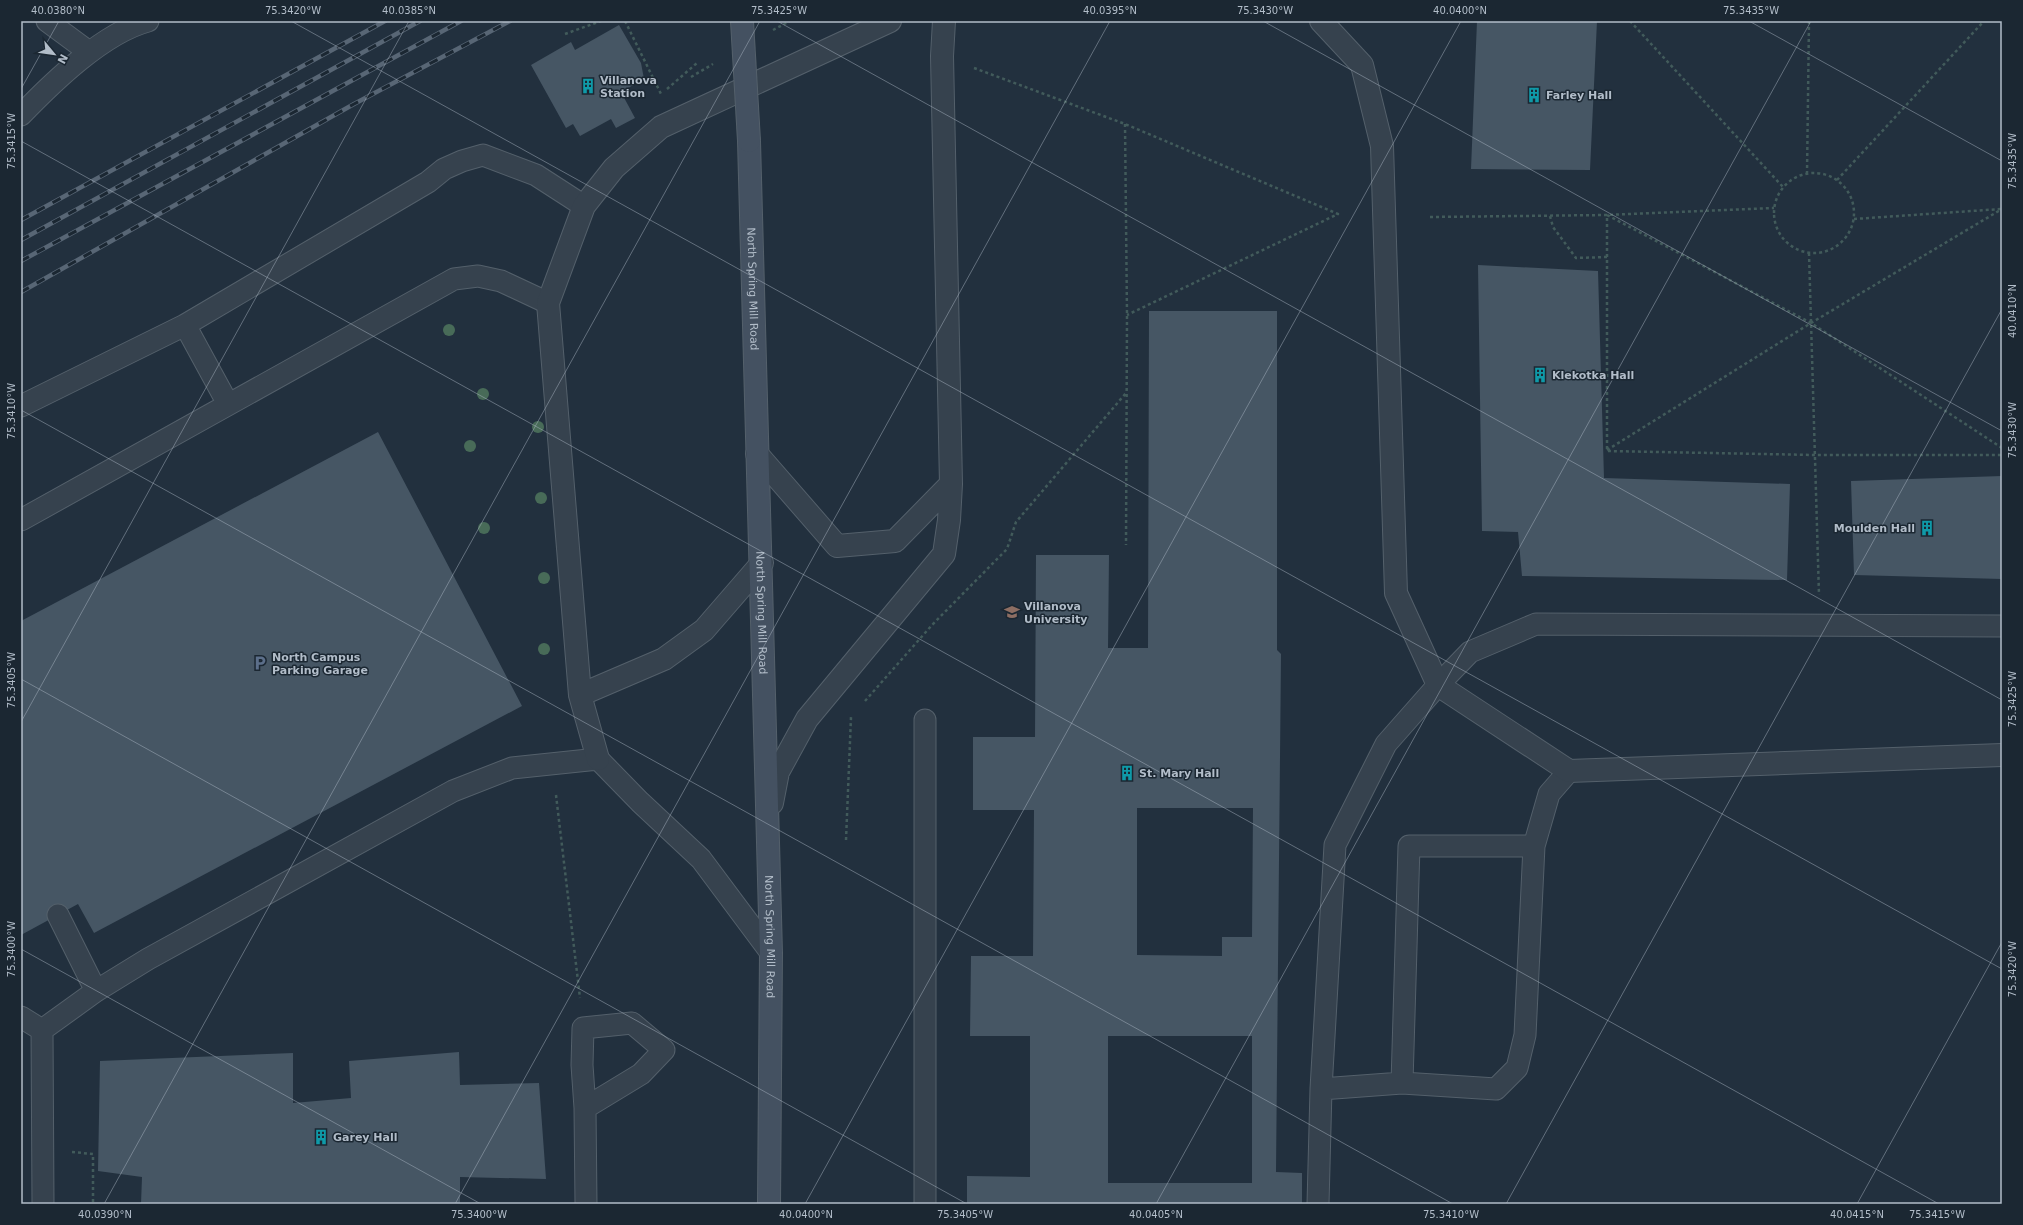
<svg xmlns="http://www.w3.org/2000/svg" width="2023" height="1225" font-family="'DejaVu Sans',sans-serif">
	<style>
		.building { fill: #465664; fill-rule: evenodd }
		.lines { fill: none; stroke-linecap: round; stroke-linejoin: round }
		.lane-casing { stroke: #54606b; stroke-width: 23 }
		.street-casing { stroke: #54606b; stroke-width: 24 }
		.secondary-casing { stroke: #54606b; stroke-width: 24 }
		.path { stroke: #425b5b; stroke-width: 2.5; stroke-dasharray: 3 3; stroke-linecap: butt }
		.lane { stroke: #36424e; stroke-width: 21 }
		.street { stroke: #36424e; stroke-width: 22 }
		.secondary { stroke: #445161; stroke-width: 22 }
		.rail-casing { stroke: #586675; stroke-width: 4.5 }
		.rail { stroke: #1b2732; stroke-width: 3; stroke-dasharray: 9; stroke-linecap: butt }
		.secondary-bridge-casing { stroke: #54606b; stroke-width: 24; stroke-linecap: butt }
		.secondary-bridge { stroke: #445161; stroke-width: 22 }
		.tree { fill: #486b58 }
		.ticks { fill: none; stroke: #b2bdc9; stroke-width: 1; stroke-opacity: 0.45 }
		.labels { text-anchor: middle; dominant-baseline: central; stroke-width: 3; stroke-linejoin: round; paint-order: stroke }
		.poi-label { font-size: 11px; font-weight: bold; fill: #b2bdc9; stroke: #1b2732; text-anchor: start }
		.street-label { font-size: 11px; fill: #b2bdc9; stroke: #1b2732 }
		.neatline { fill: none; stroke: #b2bdc9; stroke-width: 1.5 }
		.ticks-label { font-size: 10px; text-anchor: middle; fill: #b2bdc9 }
	</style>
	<rect width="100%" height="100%" fill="#22303e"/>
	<path class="building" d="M1477,21H1597L1590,170L1471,169Z
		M619,25L641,63L644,79L621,92L635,118L616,128L611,119L580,136L573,124L566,128L531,65L571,42L575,50Z
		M1478,265L1598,271L1604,478L1790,484L1787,580L1522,576L1518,532L1482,531Z
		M1149,311H1277V650L1281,654L1276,1172L1302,1173V1204H967V1176L1030,1177V1036H970L971,956H1033L1034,810H973V737H1035L1036,555H1109L1108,648H1148ZM1137,808H1253L1252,937H1222V956L1137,955ZM1108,1036H1252V1183H1108Z
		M378,432L522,706L94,933L78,904L21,935V621Z
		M2002,476V579L1854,575L1851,481Z
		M459,1052L460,1085L539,1083L546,1179L460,1177V1204H141L142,1177L98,1171L100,1061L293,1053V1103L351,1098L349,1061Z"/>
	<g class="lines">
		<g class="lane-casing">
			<path id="lane" d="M47,21L89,52
				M21,115C53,82 103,33 148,21
				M228,404L185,325L428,182L444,169L462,161L483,155L536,175L584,206
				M21,406L185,325
				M21,520L454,279L478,276L501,281L548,303
				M1534,846L1549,794L1569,771
				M58,915L96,991
				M21,1017L42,1030
				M1321,1089L1402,1083L1496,1089L1517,1068L1525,1035L1534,846H1409L1402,1083
				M585,1108L641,1074L664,1050L632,1023L583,1028L582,1065L585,1108L586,1204
				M43,1204L42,1030L96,991L148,959L453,791L512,768L598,759L640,802L701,859L771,953
				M925,1204V720
				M1318,1204L1321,1089L1335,845L1386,744L1438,685L1470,652L1536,624L2002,626"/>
		</g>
		<g class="street-casing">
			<path id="street" d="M1321,21L1362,65L1382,146L1396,593L1438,685L1569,771L2002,755
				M757,454L837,546L895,541L951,484
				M580,695L664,659L704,630L762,563
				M598,759L580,695L548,303L584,206L614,168L661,127L890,21
				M772,803L778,772L807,719L944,554L949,520L951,484L942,56L944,21"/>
		</g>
		<g class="secondary-casing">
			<g id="secondary">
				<path id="s1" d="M749,141L771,953L769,1204"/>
			</g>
		</g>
		<path class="path" d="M625,21L661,94
			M1630,21L1783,187
			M773,30L790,21
			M565,34L601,21
			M974,68L1125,124L1338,214L1127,315
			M691,77L713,64
			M667,89L697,63
			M1125,124L1127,315L1126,545
			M1774 213a40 40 0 1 1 80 0a40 40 0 1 1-80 0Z
			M1807,174L1809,21
			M1837,180L1984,21
			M1550,216L1553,227L1576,258L1607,257
			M1430,217L1607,215L1774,208
			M1854,219L2001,209
			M1809,253L1819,595
			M2002,448L1811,323L1607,215V451L1815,455H2002
			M1607,450L1811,323L2002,209
			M865,701L932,625L1007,549L1016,522L1126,393
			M556,795L580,998
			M846,840L851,717
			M72,1152L93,1154V1204"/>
		<use href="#lane" class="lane"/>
		<use href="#street" class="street"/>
		<use href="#secondary" class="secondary"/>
		<g class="rail-casing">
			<path id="rail" d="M21,220L385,21
				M21,240L420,21
				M21,261L461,21
				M21,292L354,104L510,21"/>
		</g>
		<use href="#rail" class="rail"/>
		<g class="secondary-bridge-casing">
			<path id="secondary-bridge" d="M742,21L749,141"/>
		</g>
		<use href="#secondary-bridge" class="secondary-bridge"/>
	</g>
	<g class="tree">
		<circle cx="449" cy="330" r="6"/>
		<circle cx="483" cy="394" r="6"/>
		<circle cx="538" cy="427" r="6"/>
		<circle cx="470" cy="446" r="6"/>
		<circle cx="541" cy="498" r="6"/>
		<circle cx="484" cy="528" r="6"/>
		<circle cx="544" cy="578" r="6"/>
		<circle cx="544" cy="649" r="6"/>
	</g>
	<path class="ticks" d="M291,21L2002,969M777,21L2002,700M1263,21L2002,431M1749,21L2002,161M21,89L59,21M21,141L1939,1204M21,410L1453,1204M21,679L967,1204M21,722L409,21M21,949L481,1204M104,1204L760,21M455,1204L1110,21M805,1204L1461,21M1156,1204L1811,21M1506,1204L2002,309M1857,1204L2002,942"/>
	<defs>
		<g id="building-bare" transform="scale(1.2)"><path d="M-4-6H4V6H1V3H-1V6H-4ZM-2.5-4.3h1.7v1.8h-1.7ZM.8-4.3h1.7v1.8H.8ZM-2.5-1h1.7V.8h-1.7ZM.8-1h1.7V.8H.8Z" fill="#0f9aa8" stroke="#1b2732" stroke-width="2.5" paint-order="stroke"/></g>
		<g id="university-bare" transform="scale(1.2)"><path d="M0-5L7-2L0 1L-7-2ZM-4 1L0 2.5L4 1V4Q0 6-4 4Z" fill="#8d6e63" stroke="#1b2732" stroke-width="2.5" paint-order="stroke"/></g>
		<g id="parking-bare" transform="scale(1.2)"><path d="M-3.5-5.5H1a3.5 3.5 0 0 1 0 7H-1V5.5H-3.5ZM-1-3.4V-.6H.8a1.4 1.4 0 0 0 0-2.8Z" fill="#5c6f8a" stroke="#1b2732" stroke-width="2.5" paint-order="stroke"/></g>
	</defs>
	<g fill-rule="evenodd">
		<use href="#building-bare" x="588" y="86"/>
		<use href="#building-bare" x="1534" y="95"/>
		<use href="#building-bare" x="1540" y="375"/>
		<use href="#building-bare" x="1927" y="528"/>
		<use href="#university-bare" x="1012" y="612"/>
		<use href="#parking-bare" x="260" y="663"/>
		<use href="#building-bare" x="1127" y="773"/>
		<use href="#building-bare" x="321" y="1137"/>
	</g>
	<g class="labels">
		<g class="poi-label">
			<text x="600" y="80">Villanova<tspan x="600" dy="13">Station</tspan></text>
			<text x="1546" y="95">Farley Hall</text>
			<text x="1552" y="375">Klekotka Hall</text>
			<text x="1915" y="528" text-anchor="end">Moulden Hall</text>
			<text x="1024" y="606">Villanova<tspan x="1024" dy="13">University</tspan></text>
			<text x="272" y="657">North Campus<tspan x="272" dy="13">Parking Garage</tspan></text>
			<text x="1139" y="773">St. Mary Hall</text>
			<text x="333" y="1137">Garey Hall</text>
		</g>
		<g class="street-label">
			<text stroke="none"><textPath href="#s1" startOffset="148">North Spring Mill Road</textPath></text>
			<text stroke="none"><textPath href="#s1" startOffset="472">North Spring Mill Road</textPath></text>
			<text stroke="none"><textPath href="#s1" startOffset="796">North Spring Mill Road</textPath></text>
		</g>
	</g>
	<rect width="2023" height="1225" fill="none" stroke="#1b2732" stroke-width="44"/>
	<g transform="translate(54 54) rotate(119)" stroke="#1b2732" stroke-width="3" paint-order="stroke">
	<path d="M0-3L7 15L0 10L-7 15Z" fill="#b2bdc9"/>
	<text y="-6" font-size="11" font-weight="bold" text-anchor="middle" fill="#b2bdc9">N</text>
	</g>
	<rect x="22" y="22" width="1979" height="1181" class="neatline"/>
	<g class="ticks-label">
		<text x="58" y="14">40.0380°N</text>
		<text x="293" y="14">75.3420°W</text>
		<text x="409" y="14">40.0385°N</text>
		<text x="779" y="14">75.3425°W</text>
		<text x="1110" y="14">40.0395°N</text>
		<text x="1265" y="14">75.3430°W</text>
		<text x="1460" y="14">40.0400°N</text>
		<text x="1751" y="14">75.3435°W</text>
		<text transform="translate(11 141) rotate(-90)" y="4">75.3415°W</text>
		<text transform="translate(2012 161) rotate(-90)" y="4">75.3435°W</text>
		<text transform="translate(2012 311) rotate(-90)" y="4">40.0410°N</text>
		<text transform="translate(11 411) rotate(-90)" y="4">75.3410°W</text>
		<text transform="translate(2012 430) rotate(-90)" y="4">75.3430°W</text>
		<text transform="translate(11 680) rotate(-90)" y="4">75.3405°W</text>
		<text transform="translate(2012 699) rotate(-90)" y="4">75.3425°W</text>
		<text transform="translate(11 949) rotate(-90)" y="4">75.3400°W</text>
		<text transform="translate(2012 969) rotate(-90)" y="4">75.3420°W</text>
		<text x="105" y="1218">40.0390°N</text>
		<text x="479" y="1218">75.3400°W</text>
		<text x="806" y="1218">40.0400°N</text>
		<text x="965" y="1218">75.3405°W</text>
		<text x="1156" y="1218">40.0405°N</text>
		<text x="1451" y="1218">75.3410°W</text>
		<text x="1857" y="1218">40.0415°N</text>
		<text x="1937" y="1218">75.3415°W</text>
	</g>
</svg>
